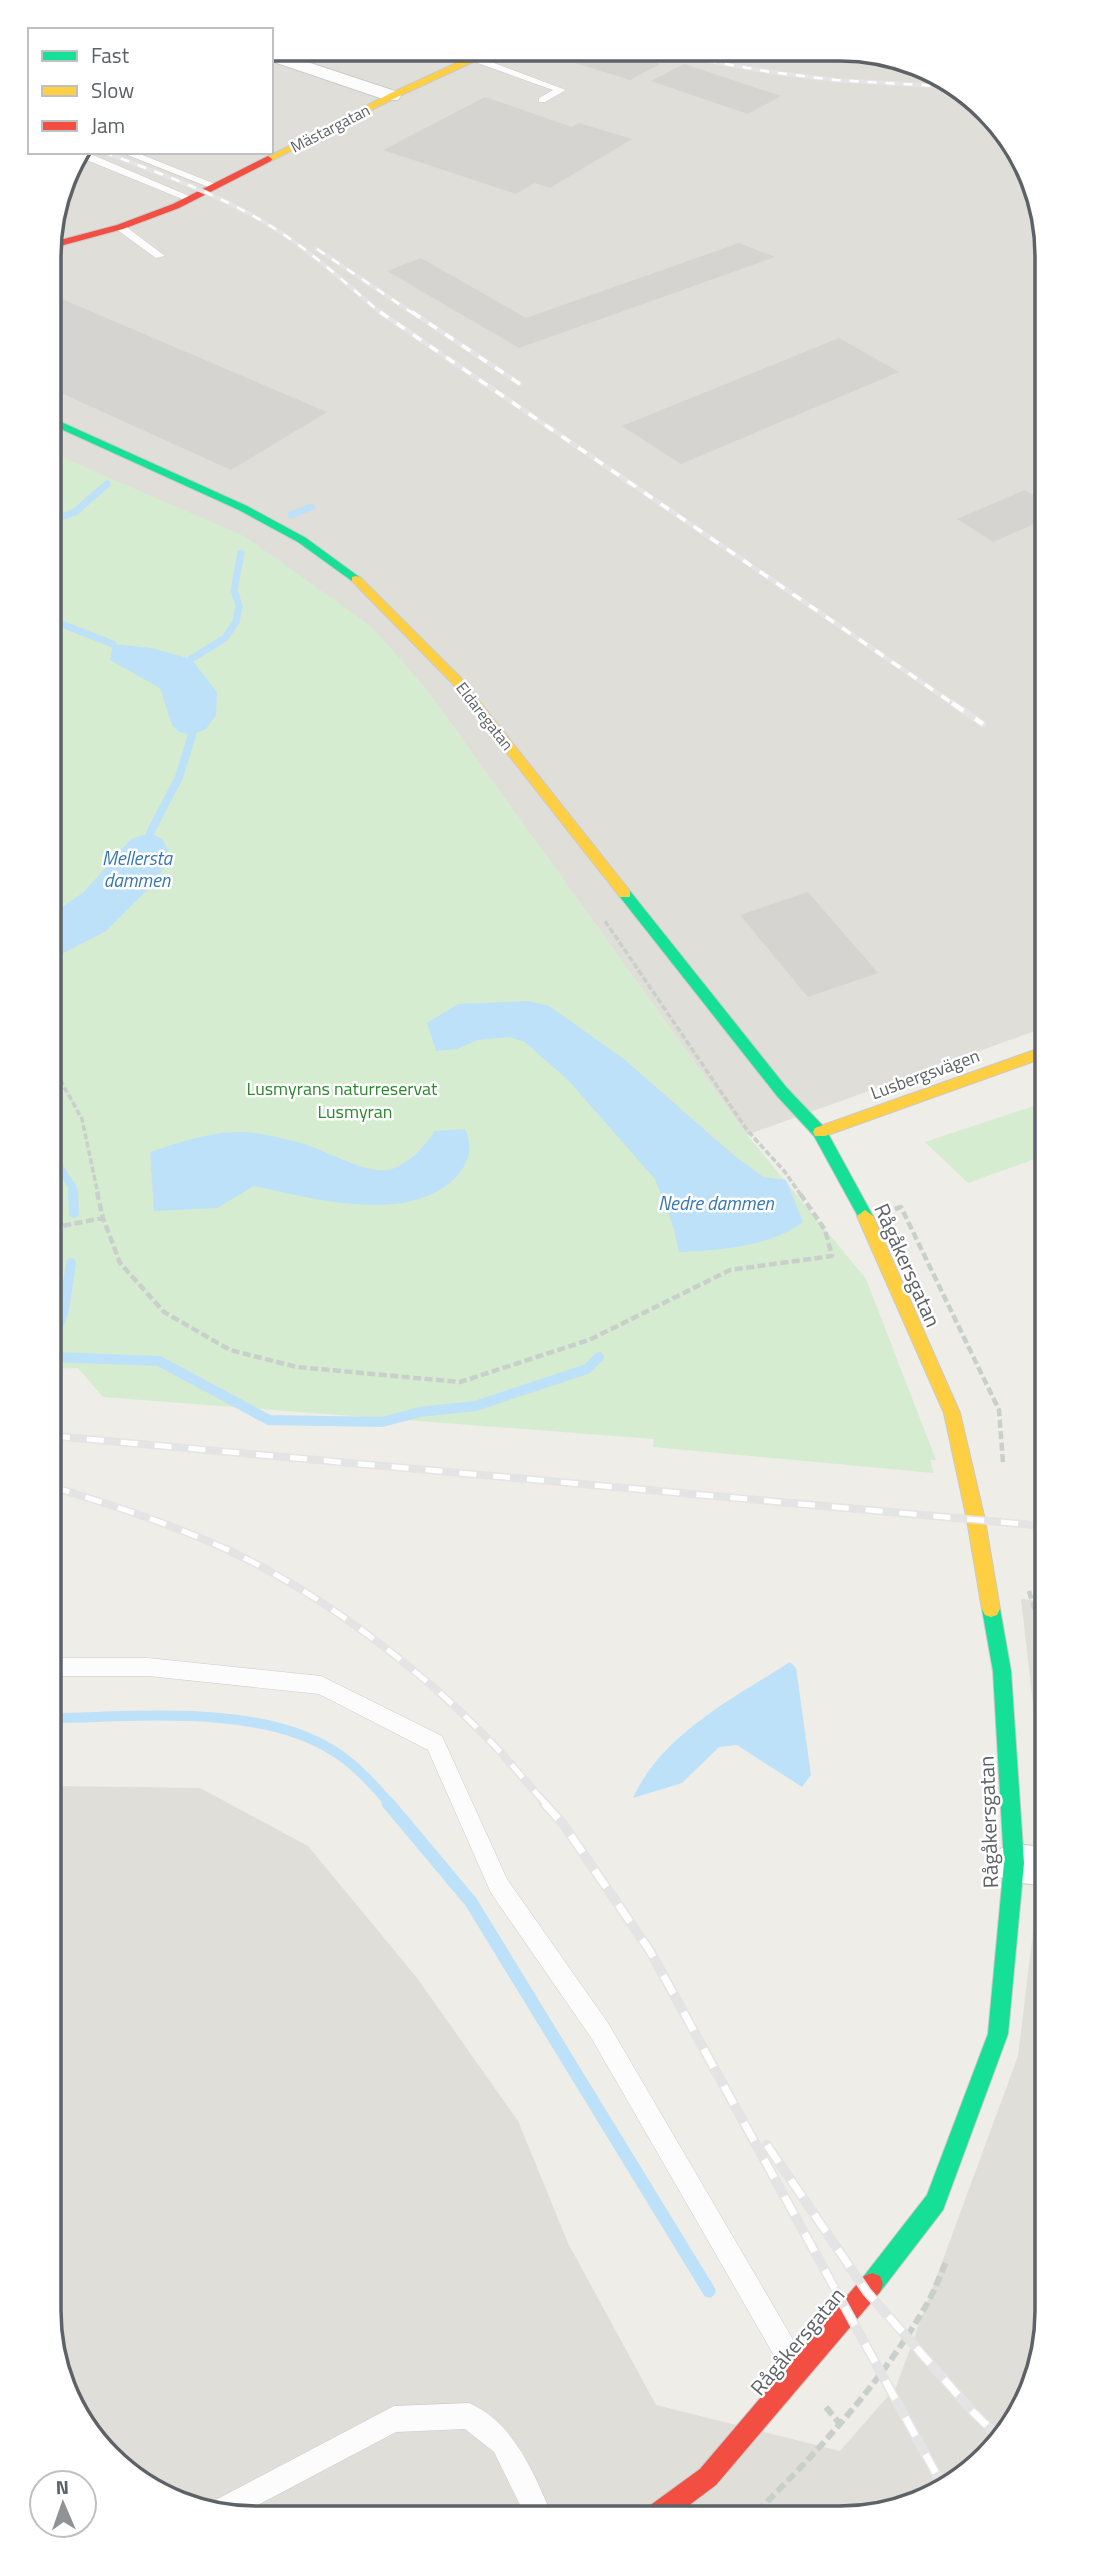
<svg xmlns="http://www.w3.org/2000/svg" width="1096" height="2567" font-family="'Titillium Web',sans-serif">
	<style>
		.industrial { fill: #dfded9 }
		.green { fill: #d5ecd1 }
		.water { fill: #bce1f8 }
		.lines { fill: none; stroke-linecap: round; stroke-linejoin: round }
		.stream-far3 { stroke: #bce1f8; stroke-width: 7 }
		.stream-far2 { stroke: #bce1f8; stroke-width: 8 }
		.stream-far1 { stroke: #bce1f8; stroke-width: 10 }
		.stream { stroke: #bce1f8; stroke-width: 13 }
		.building { fill: #d5d4d1 }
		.lane-casing { stroke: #cbcbca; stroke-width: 1 }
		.street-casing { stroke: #cbcbca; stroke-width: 2 }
		.fast-casing { stroke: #c9cac9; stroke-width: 2 }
		.slow-casing { stroke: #c9cac9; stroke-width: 2 }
		.jam-casing { stroke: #c9cac9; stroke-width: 2 }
		.path-far2 { stroke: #c9cfcb; stroke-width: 3.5; stroke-dasharray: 6 2.5; stroke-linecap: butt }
		.path-far1 { stroke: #c9cfcb; stroke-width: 4.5; stroke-dasharray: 8 3.5; stroke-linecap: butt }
		.path { stroke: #c9cfcb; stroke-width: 6; stroke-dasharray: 10 4.5; stroke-linecap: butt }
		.lane { fill: #fcfcfc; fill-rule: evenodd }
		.street { fill: #fcfcfc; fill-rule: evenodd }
		.fast { fill: #16e098; fill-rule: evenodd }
		.slow { fill: #ffcf43; fill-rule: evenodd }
		.jam { fill: #f24e42; fill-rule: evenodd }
		.rail-far4-casing { stroke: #e3e4e3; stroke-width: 4.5 }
		.rail-far3-casing { stroke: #e3e4e3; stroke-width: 5 }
		.rail-far2-casing { stroke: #e3e4e3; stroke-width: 7 }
		.rail-far1-casing { stroke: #e3e4e3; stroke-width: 8 }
		.rail-casing { stroke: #e3e4e3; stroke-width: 10 }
		.rail-far4 { stroke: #fff; stroke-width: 2.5; stroke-dasharray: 9; stroke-linecap: butt }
		.rail-far3 { stroke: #fff; stroke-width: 3.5; stroke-dasharray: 10; stroke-linecap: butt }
		.rail-far2 { stroke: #fff; stroke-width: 4.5; stroke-dasharray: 14; stroke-linecap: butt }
		.rail-far1 { stroke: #fff; stroke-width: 5; stroke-dasharray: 17; stroke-linecap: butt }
		.rail { stroke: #fff; stroke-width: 7; stroke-dasharray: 21; stroke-linecap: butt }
		.labels { text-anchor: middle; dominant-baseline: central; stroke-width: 5; stroke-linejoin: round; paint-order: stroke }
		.far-street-label { font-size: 16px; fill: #5d6267; stroke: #fff }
		.street-label { font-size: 18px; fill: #5d6267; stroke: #fff }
		.park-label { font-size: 18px; fill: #2c872d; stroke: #fff }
		.water-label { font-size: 19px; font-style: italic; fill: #3677b3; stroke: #fff }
		.near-street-label { font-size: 21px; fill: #5d6267; stroke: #fff }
		.rim { fill: none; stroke: #5d6267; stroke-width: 3.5 }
	</style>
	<rect width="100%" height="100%" fill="#eeede8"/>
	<path class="industrial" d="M271,49L880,53L932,71L986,109L1040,203L1043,1028L747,1135L423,685L50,454L49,242L71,164L80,152H271Z
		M1021,1599L1044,1601L1045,1809Z
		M54,1786L200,1788L308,1846L417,1978L518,2121L568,2243L656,2405L840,2451L896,2387L1018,2056L1045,1834L1047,2324L1031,2390L1004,2437L955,2483L893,2511L216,2514L119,2466L77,2415L56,2364Z"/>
	<path class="green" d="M50,452L246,537L372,627L423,685L747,1135L866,1279L936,1460H930L934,1473L653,1447L654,1439L103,1397L78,1368L53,1369Z
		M1043,1103V1156L968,1183L925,1142Z"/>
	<path class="water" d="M113,644L151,648L191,659L217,692L216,715L206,729L192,735L179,732L172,725L160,688L110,660Z
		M150,833L162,839L170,854L158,879L106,931L52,959V914L84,892L131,839Z
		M529,1001L549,1006L624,1059L731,1153L763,1177L786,1180L803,1222C768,1247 722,1250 679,1252L674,1229L655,1179L568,1080L525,1042L510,1037L478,1040L457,1049L436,1051L427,1023L458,1004Z
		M465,1129C473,1148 470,1161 456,1177C409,1226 311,1198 254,1186L217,1208L154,1211L150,1152C181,1142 220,1128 254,1133C269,1135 286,1139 301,1143C323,1149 371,1177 392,1169C411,1162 424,1147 435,1131Z
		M790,1662L796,1668L811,1775L802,1787L737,1745L719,1747L682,1783L633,1798C662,1734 733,1699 790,1662Z"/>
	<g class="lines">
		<path class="stream-far3" d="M291,515L311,507
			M50,521L75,512L107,484
			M51,620L113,644
			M191,659L225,638L236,622L239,606L234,590L241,553"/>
		<path class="stream-far2" d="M150,833L179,777L192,735
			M52,1156L73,1188V1194"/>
		<path class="stream-far1" d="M73,1192L74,1213
			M53,1340L64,1310L71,1263
			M53,1357L159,1361L269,1420L382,1422L420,1412L475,1406L587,1369L599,1357
			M54,1718C138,1717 258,1704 332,1750C355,1764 373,1784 390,1804"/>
		<path class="stream" d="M388,1803L471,1902L709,2291"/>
	</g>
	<path class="building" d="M557,51H619L660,64L630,80L556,57Z
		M684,64L781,96L748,114L651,81Z
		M485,97L572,127L579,123L632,139L550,188L535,183L516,194L383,150Z
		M739,243L775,257L519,348L387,271L421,258L526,318Z
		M50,294L327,412L231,470L50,388Z
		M839,338L899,372L681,464L622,426Z
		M1025,490L1041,500V521L993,542L957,519Z
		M808,892L878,973L808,997L740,915Z"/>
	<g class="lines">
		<g class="lane-casing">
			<path id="lane" d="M472,57H478L566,90L545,102H539V98L553,90L472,61Z
				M80,152H86L196,199L187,201L77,156Z
				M120,152H135L220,186L211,188Z
				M116,225H124L165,256L156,258L116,229Z
				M54,1658H148L321,1676L442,1736L507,1879L608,2023L805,2360L808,2369L805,2378L796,2381L787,2378L592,2039L491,1893L428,1750L319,1694L148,1676H54Z
				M469,2403C513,2422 533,2471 551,2513H524L494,2452L465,2429L396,2432L241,2514H216L204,2508L206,2505L394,2406Z"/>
		</g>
		<g class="street-casing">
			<path id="street" d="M271,50L398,92L401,96L398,100H386L271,61Z
				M1014,1844L1045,1847V1886L1014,1882L1000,1877L994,1863L1000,1849Z"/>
		</g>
		<g class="fast-casing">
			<path id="fast" d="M50,417L247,506L306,538L362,579L352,581L298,542L239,510L50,424Z
				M625,890L630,891L787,1088L825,1128L873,1216L870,1220H860L814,1136L777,1096L620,897V891Z
				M991,1601L997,1603L1000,1609L1011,1671L1024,1863L1008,2034L943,2210L880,2292L872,2295L864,2292L861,2284L864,2276L927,2195L988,2034L1004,1863L993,1671L982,1609L985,1603Z"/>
		</g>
		<g class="slow-casing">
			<path id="slow" d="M485,50L497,51L395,98L271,161L264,159L389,94Z
				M356,576L360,577L460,677L630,891V897H620L452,683L352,581V577Z
				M1043,1047V1058L825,1136H815L813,1132L815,1128Z
				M865,1210L873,1216L960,1413L985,1520L1000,1609L997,1615L991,1617L985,1615L982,1609L967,1520L944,1413L857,1216Z"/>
		</g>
		<g class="jam-casing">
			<path id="jam" d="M268,156L272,159L271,161L179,208L123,229L49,249V243L117,225L173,204Z
				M872,2273L880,2276L883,2284L880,2292L716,2485L680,2512H648L652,2504L700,2469L864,2276Z"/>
		</g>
		<path class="path-far2" d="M605,921L747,1130L785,1172L800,1194
			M52,1065L82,1119L98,1194"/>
		<path class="path-far1" d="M97,1192L103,1218L120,1263L164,1312L230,1350L297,1367L460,1382L589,1340L730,1270L832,1256L825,1230L799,1192
			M895,1209L901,1207L999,1410L1003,1463
			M52,1228L103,1218
			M1029,1591L1044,1640"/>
		<path class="path" d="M826,2407L839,2423
			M757,2512C820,2449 882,2382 927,2304C935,2290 940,2275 947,2260"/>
		<use href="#lane" class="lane"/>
		<use href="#street" class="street"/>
		<use href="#fast" class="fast"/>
		<use href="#slow" class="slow"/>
		<use href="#jam" class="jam"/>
		<g class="rail-far4-casing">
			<path id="rail-far4" d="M654,51L770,72L835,80L954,87
				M104,152C166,176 230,198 286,236C320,259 350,287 382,314
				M317,249L414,314"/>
		</g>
		<g class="rail-far3-casing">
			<path id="rail-far3" d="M380,312L955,705
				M412,312L520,384"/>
		</g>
		<g class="rail-far2-casing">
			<path id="rail-far2" d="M952,703L983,724"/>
		</g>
		<g class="rail-far1-casing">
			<path id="rail-far1" d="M53,1436L1044,1526
				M53,1487C112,1505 171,1524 228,1550C317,1591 417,1666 486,1737C507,1758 526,1782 546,1804"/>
		</g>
		<g class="rail-casing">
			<path id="rail" d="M544,1803L563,1824L650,1951L944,2488
				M767,2145L867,2292L973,2412L1002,2440"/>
		</g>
		<use href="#rail-far4" class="rail-far4"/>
		<use href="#rail-far3" class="rail-far3"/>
		<use href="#rail-far2" class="rail-far2"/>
		<use href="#rail-far1" class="rail-far1"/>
		<use href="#rail" class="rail"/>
	</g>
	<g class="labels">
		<g class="far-street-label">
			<text transform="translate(330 128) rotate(-27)">Mästargatan</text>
			<text transform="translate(485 716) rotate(52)">Eldaregatan</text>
		</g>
		<g class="street-label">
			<text transform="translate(925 1074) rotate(-20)">Lusbergsvägen</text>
		</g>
		<g class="park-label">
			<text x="342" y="1088">Lusmyrans naturreservat</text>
			<text x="355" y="1111">Lusmyran</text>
		</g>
		<g class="water-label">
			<text x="137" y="857">Mellersta<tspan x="137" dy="22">dammen</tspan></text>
			<text x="716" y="1202">Nedre dammen</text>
		</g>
		<g class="near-street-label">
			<text transform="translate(908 1265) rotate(66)">Rågåkersgatan</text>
			<text transform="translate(988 1822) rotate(-92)">Rågåkersgatan</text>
			<text transform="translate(797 2341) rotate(-50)">Rågåkersgatan</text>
		</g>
	</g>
	<path d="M0 0H1096V2567H0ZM256 61H840A195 195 0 0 1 1035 256V2311A195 195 0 0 1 840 2506H256A195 195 0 0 1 61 2311V256A195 195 0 0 1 256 61Z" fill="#fff" fill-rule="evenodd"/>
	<path class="rim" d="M256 61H840A195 195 0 0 1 1035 256V2311A195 195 0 0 1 840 2506H256A195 195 0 0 1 61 2311V256A195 195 0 0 1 256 61Z"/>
	<rect x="28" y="28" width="245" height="126" fill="#ffffff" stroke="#bec0c2" stroke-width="2"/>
	<rect x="42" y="51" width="35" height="10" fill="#16e098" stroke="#bec0c2" stroke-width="2"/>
	<text x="91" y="63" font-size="21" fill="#5d6267">Fast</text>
	<rect x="42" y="86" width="35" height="10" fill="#ffcf43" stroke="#bec0c2" stroke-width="2"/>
	<text x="91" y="98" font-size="21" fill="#5d6267">Slow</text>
	<rect x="42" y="121" width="35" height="10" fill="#f24e42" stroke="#bec0c2" stroke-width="2"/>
	<text x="91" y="133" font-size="21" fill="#5d6267">Jam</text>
	<g transform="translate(63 2504) rotate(358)"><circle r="33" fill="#ffffff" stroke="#bec0c2" stroke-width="2"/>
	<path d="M0-5L12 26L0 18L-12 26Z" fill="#909394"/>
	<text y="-10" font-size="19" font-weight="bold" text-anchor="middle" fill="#5d6267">N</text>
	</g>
</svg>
